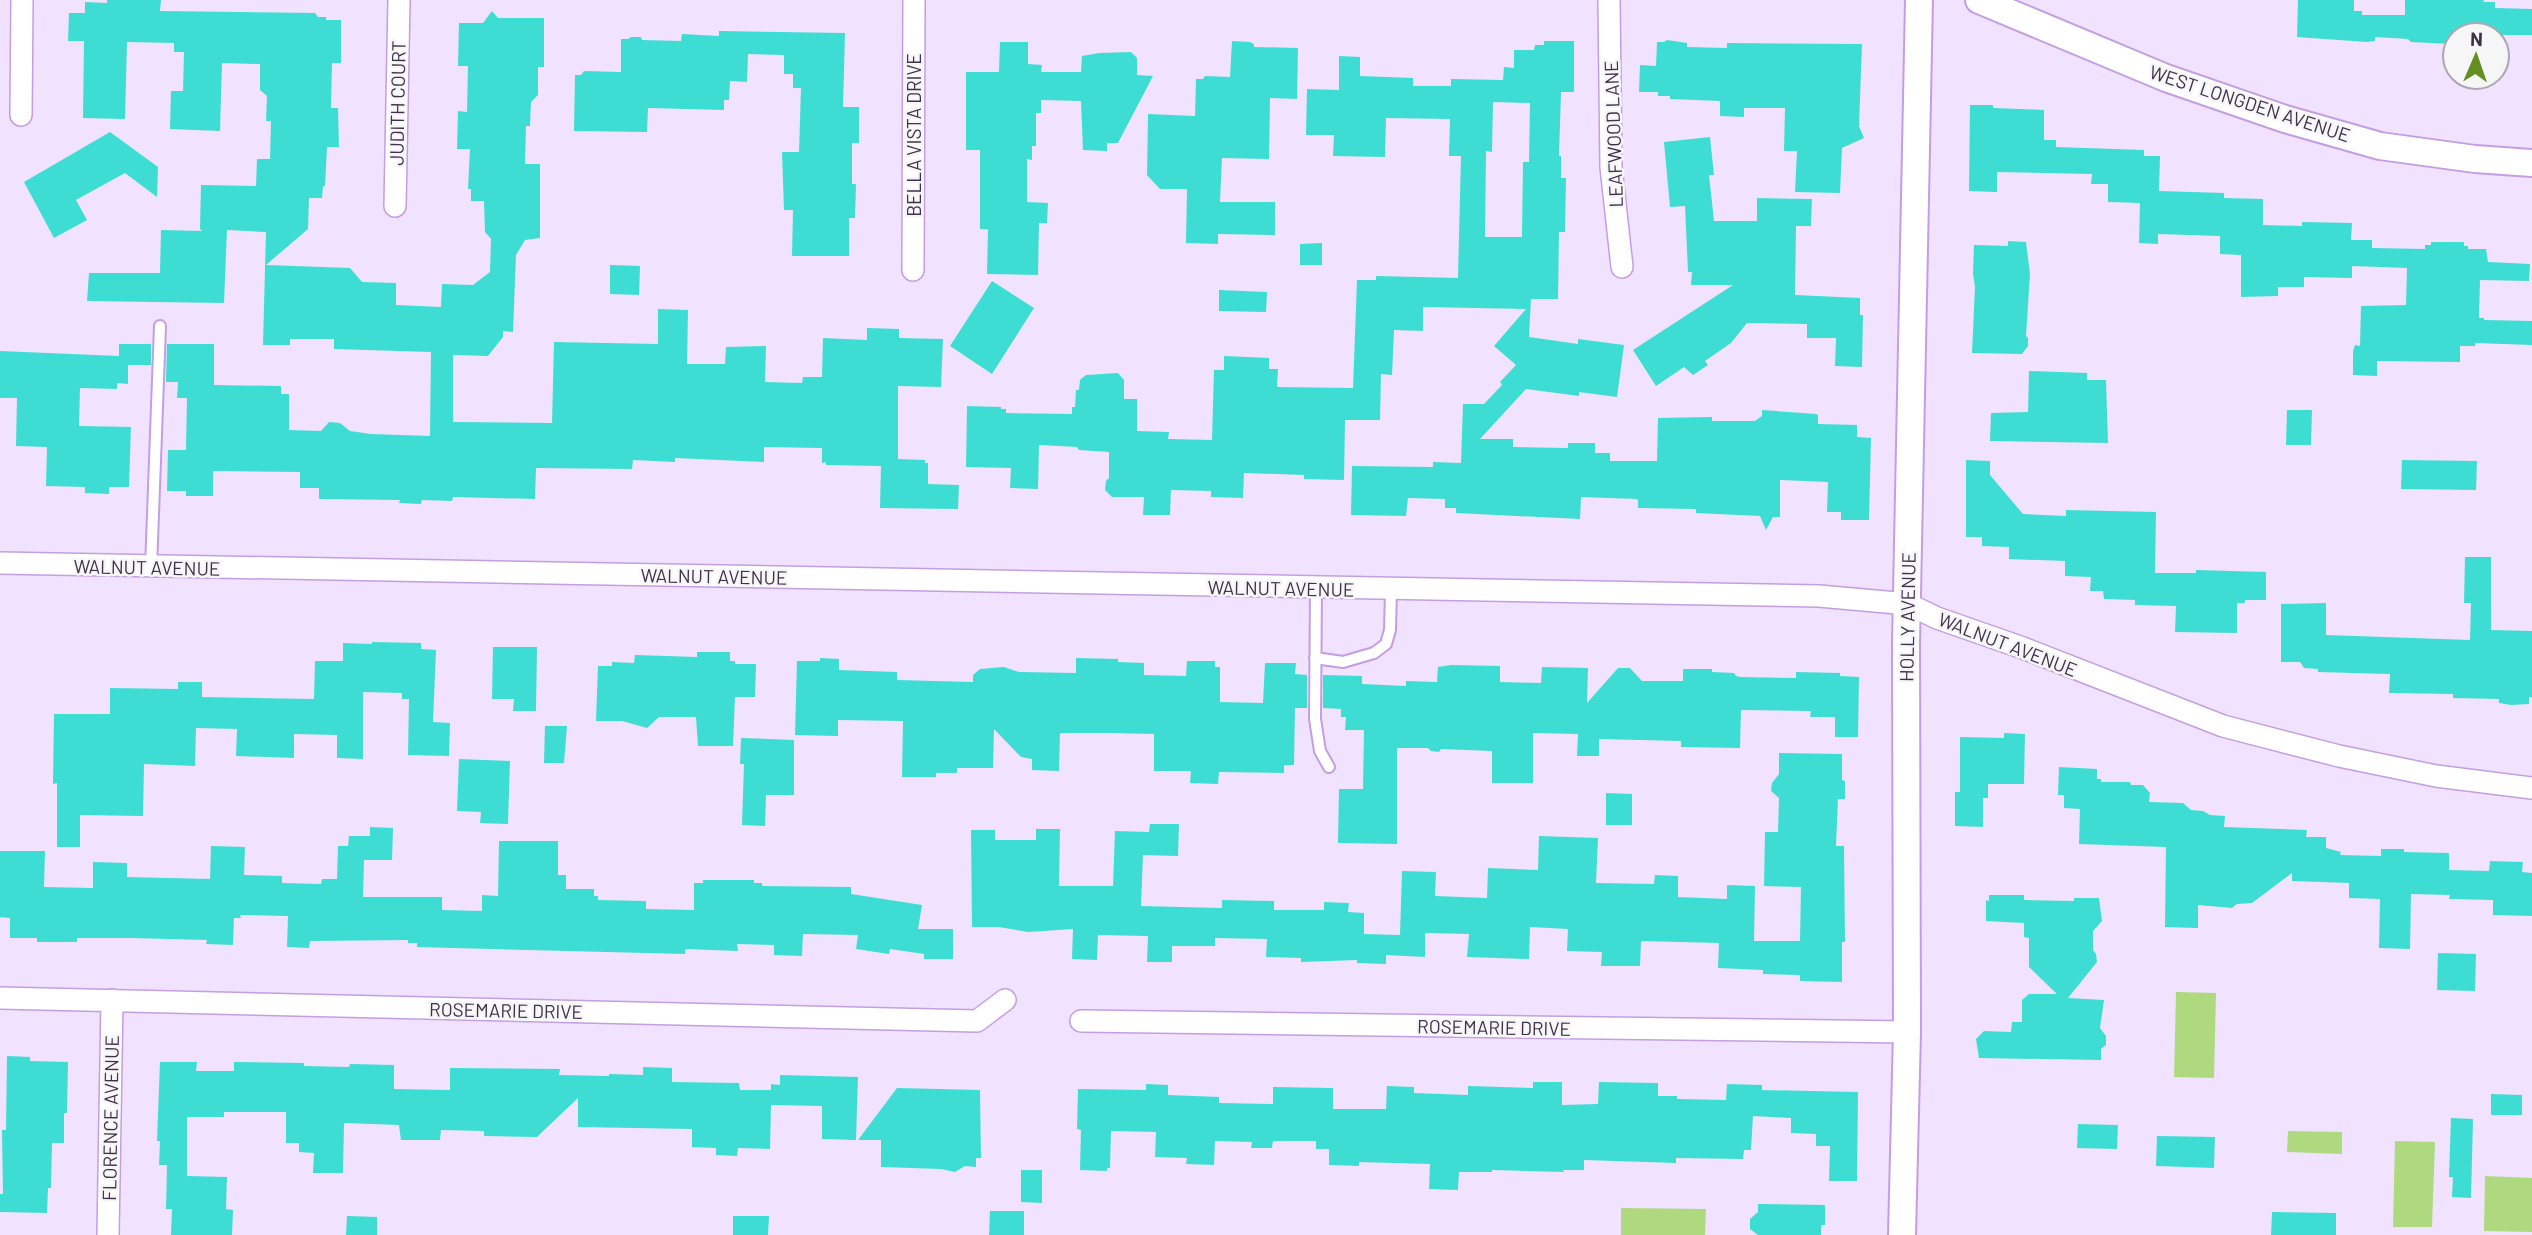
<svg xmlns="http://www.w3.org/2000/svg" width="2532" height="1235" font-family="Barlow,sans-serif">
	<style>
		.green { fill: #afd97f }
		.building { fill: #3eddd4; fill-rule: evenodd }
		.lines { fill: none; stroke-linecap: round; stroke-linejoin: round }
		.service-casing { stroke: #c49ee3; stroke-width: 14 }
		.minor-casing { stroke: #c49ee3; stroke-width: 24 }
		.tertiary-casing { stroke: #c49ee3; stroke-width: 30 }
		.service { stroke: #fff; stroke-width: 10 }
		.minor { stroke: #fff; stroke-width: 21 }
		.tertiary { stroke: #fff; stroke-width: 26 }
		.labels { text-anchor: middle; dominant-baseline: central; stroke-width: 5; stroke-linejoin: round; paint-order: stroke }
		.street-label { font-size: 19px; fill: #40304c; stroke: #f6f6f6 }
	</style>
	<rect width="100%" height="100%" fill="#f1e2ff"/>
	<path class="green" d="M2176,992L2216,993L2214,1078L2174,1077Z
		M2288,1131L2342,1132V1154L2287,1152Z
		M2395,1141L2435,1142L2432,1227H2393Z
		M2485,1176L2532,1178V1232L2484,1231Z
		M1621,1208L1706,1209L1705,1235H1621Z"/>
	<path class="building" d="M107,0H161L160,11L315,13L318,17H326V20H341V63H332L331,108H338L339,147H327L325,186H323L322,198H309L308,229L266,265L350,268L362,282L396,283V305L441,307L442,284L473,285L490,272L491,239L485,232L484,201H471V189H468L470,149H457L458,111L467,112L468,66H458L459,23H483L492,11L498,18H544V67H538V95L531,102L530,126H526L525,164H540V238L525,240L516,255L513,332L503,331V337L488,356L453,355V422L552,423L554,342L658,344V309L688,310L687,364H725L726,347L766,346L765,382L802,383L803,377H822L823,338L867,340V328L899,329V338L943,339L941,387L898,386V459L925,460V463H928V484L959,485L958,509L880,508L881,466L826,465V462L822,463V448L764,447V462L675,458V462L633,460L632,469L536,468L535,499L453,497L452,501L422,500L421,504L399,503L400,500L319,499V488H300V472L213,471V496H186V491H167L168,450H186L187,398H177L178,382H166L167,344H214V385L281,386V394H289V430L321,431L329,422L340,423L350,431L371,434L430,436L431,352L334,349V339H290V345H263L266,232L227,230L224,303L87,301L89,273H160L161,230L202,231L200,229L201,185L256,186L257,159H270L271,121H266L267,96L260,90V64L222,63L220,131L170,129L171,91H183L184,52H174V43L127,42L125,119L83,118L84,41H68L69,13H85V2L107,3Z
		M2298,0H2354V11H2362V15H2405V0H2484L2483,2H2495V8L2532,9V35H2455V40L2451,44L2411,42L2408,39L2375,37V41L2367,42L2297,37Z
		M719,31L845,33L843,107H859V143H852V184H856L855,218H849V256H792L793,210H784L782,152H799L801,88H793V74H784V55L748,54L747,82L730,81L729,100H724V110L648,108L647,132L574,131L575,75H581L584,71L621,72V39H628L631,37H641L642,40L681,41L682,34L719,36Z
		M1667,40L1687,43V47L1727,48V43L1862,44L1859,126L1864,138L1842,148L1840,193L1795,192L1797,151H1784L1785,108H1744V117L1720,116V101L1670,99V96H1658V92H1639L1640,65L1656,66L1657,42H1664Z
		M1232,41L1250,42L1254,44V47L1298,48L1297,99L1270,98L1269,159L1222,158L1220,202H1275V235L1218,234V244L1186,243L1187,189H1160L1147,175L1148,114L1195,116L1196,79H1203L1205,76L1230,77Z
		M1544,41H1574V92H1561L1559,156H1561V178H1566L1565,232H1559L1558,299H1531L1529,337L1578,344V339L1624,345L1617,397L1579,392V396L1526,389L1480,439H1513V447L1568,448V443H1595V453H1610V461H1657L1658,418L1712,417V421H1755L1762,416V410L1816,414L1818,415V424L1857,425V437L1871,438L1869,520H1841V512H1827L1828,482L1780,480V517H1773L1766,530L1760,516L1696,513V509L1638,508V500L1636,499L1581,497L1580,519L1456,513V508H1445V499L1408,498L1406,516L1351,515L1352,466L1433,467V462L1461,463L1463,404H1484L1502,385L1500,382L1516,365L1494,346L1526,309L1423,307V331L1394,330L1392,375L1381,374L1380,420H1345L1344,480L1304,479V475L1244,473L1243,498L1211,497V491L1171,490L1170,515H1143L1144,497H1112L1105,490L1106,481L1109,478V452L1079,450L1077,447L1039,445L1038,489L1010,488L1011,468L966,467L967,406L1001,407V409H1006V413L1072,414V407H1075L1076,390H1079L1080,380L1086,375L1118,373L1124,380V399H1137V431L1169,432L1168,439L1212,440L1214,370H1224V356L1269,358V369H1278L1277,387L1353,388L1357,280H1376V276L1458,278L1461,156H1449L1450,119L1386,118L1385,157L1333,156L1334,135H1306L1307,89L1339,90V56L1360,57V76L1413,78V86H1451V79L1503,80L1504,67L1514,68V50H1534L1535,45H1544ZM1493,102L1530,103L1529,162H1523L1522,237H1485L1486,151L1492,152Z
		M1000,42H1028V64L1042,65L1041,72H1081L1082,56L1099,53L1131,52L1137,58V75L1153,76L1118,143H1107V151L1083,150L1081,101L1041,100V113H1036V146H1032V160L1027,159V202L1048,203L1047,223H1039L1038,275L987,274L988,229H980V150H966V72H999Z
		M1970,105H1993V108L2044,110V140H2056V147L2144,150V156H2160L2159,191L2224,193V198L2263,199V225L2302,226V222L2352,223L2351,240H2372V248L2425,249V245H2431V242H2464V246H2468V249H2486L2488,262L2530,264L2529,281L2480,280L2479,318H2484V320L2532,321V345L2475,343V346H2460V362L2377,361V376L2353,375V351L2355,345L2360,346L2361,306L2406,305L2407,268L2352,266V278L2304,277V287H2278V296L2241,297V255L2220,254V236L2158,234V244L2139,243L2140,203L2108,202V184H2091L2092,174L1997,172V192L1969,191Z
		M110,132L158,167L157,197L125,173L76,200L87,220L54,238L24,182Z
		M1710,137L1714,175H1709L1714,221H1757V198L1812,199L1811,226H1796L1795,295L1860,298V315H1863L1862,367L1835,366L1836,338H1807V324L1747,323L1731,343L1705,361L1708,365L1693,375L1684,367L1656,386L1633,350L1733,285H1691L1692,272H1688L1685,206L1670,207L1664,142Z
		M2008,241L2026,242L2030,274L2026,336L2028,338V346L2022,354L1972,353L1975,287L1973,274L1974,245L2008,246Z
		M1322,243V265H1300V244Z
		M610,265L640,266L639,295L610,294Z
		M992,281L1034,308L992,374L950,346Z
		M1219,290L1267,292L1266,312L1219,311Z
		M119,344H151V365H128V384L117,383V389L80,388L79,426L131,427L129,487H109V494L85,493V487L46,486L47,447L16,446L17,398H0V351L119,356Z
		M2029,371L2087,373V380H2106L2108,443L1990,441L1991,413L2028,412Z
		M2287,410H2312L2311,445H2286Z
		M1966,460L1990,461V475L2023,514L2066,516V510L2156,512L2155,573H2196V570L2266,572V600H2245V603H2237V633L2175,632L2176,606L2135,605V600L2104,599L2103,591H2090L2091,577L2065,576V561L2009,559V547L1982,546V537H1966Z
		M2402,460L2477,461L2476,490L2401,489Z
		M2465,557H2491V630L2532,631V697H2529V704L2511,705L2499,703V699L2453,698V694L2389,693L2390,674L2318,672V669L2304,668L2300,662H2281V604L2326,603V635L2470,640L2471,603H2464Z
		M372,642L421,643V649L436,650L433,722L450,723L449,756L408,755L409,699H402V693L363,692V759L337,758V735L294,734V758L236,756L237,729L196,728L195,766L144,764L143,816L80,815V847H57V783L53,784L54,714H110V688L178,689V682H202V697L314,699L315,661H343V643L372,644Z
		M493,647H537L536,711H513L514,699H492Z
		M697,652H730V661H735V664H756L755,697H735L733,746H698L696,717H659L647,728L622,721H596L598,666H612V662L634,663L635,655L697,657Z
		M820,658L839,659V670L897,672V680L973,682V675L980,669L1004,667L1019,672L1076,673V658L1118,659V662L1144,663V675L1186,676L1187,661H1215V667H1220V702L1263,703L1265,663H1296L1295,674L1307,675V708H1295L1294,765H1284V773L1219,772L1218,784L1190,783L1191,771H1154V734L1112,733H1060L1059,771L1032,770V759L1021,757L994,729L993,768H957V773H936V777H902L903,721L838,720V736L795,735L797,661H820Z
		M1451,665L1500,666V682L1541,683L1542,667L1588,668L1587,703L1618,668H1630L1642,681H1683V669H1712V672L1734,673L1736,676L1741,677L1796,678V672L1840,673V676L1859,677L1858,737H1835V717H1810L1811,711L1741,710L1740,748L1681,747V741L1599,739V756H1577L1578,734L1533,733V783H1492V751L1441,749L1439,752L1431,751L1428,748H1397V844L1338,843L1339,789H1363L1364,730H1345L1346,717H1341V709L1323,708V675L1362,676V684L1406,686V681L1437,682L1438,667Z
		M545,726H567L564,763H544Z
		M2004,733L2025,734L2024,784H1988V798H1983V827L1955,826V792H1960V737L2004,738Z
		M741,738L794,740V795H766L765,826L742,825L744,764H740Z
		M1779,753L1842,754V780L1845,781V799H1838L1836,846H1844L1845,942H1842V982L1800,981V975L1763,974V970L1718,968L1719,943L1641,941L1640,966H1601L1602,952L1567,951L1568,929L1530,927L1529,959L1467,957L1469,934L1425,933V957L1386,955V964L1357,963V960L1301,962V958L1266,957L1267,939L1215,938V946H1172V962H1147L1148,936L1098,935L1097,960L1072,959L1073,929L1028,932L999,927H972L971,830H995V840H1036V829H1060L1059,886H1113L1115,831L1149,832L1150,824H1179L1178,856L1143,855L1141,906L1222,908V900L1274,901V910H1324V902L1349,903L1348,912L1364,913V934L1400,935L1402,871L1436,872L1435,896L1487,898L1488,868L1538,870L1539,836L1598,838L1596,883L1654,884L1655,875L1678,876V897L1727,899V885L1755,886L1754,941H1800L1801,887L1764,886L1765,832H1778L1779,798L1771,791L1772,783L1779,774Z
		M459,759L510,761L508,824L480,823L481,812L457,811Z
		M2059,767L2097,769V779H2101V782H2130L2131,785H2143L2150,793L2149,802L2183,803L2191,810L2203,811L2210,815L2225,816L2224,827L2307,830L2306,837H2326V848L2341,852L2340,855L2381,856V849H2404V852L2449,853V870L2489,871L2490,861L2523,862L2522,872L2532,873V916L2493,915V900L2449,899L2450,895L2411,894L2410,949L2379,948L2380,899L2349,898V883L2292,881V873L2252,903L2237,904L2232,908L2198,905V928L2165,927L2166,847L2079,844L2080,809L2064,808V795H2058Z
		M1606,793L1632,794V825H1606Z
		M370,827L393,828L392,860H364L363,897H442V910L482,911V895L498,896L499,841H558V875H566V889H594V896H598V900L646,901V909L694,910V883H703V880H754V883H762V886L851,887V894L922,905L918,929H953V959H924V954L890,949L889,954L856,949L858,935L803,934L802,956L774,955V945L737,944L738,951L685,949V954L417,947V943H408V940L310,941L309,948L287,947L288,916L240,915L241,918H234L233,945L206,944L207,940L130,938H77V942H37V938H10V918L0,917V851H45L44,887L93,888V862L127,863V877L210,879L211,846L245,847L244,875L282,876V883L321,884L322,879H337L338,846H348L349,836H370Z
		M1989,895H2024V900L2074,901V898H2099L2102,921L2093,931V950L2096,954L2097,962L2068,998L2104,1000L2100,1028L2106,1036V1045L2101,1049V1060L1979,1058L1976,1039L1984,1031L2011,1032L2012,1022H2022V1000L2029,994H2057L2029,967V938L2024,937V923L1986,921V900L1989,901Z
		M2438,953L2476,954L2475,991L2437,990Z
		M7,1056L30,1057V1061L68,1062L67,1113H64V1143H52L51,1188H48L47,1213L0,1212V1194H3L2,1130H6Z
		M160,1062H197L196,1071H234V1062L304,1063V1066L349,1067L350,1064L394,1065V1089L450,1090V1068L560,1069L559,1075L609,1076V1074L643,1075V1067L672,1068V1082L739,1083L740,1090H771V1084L780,1085V1075L858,1077L856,1140L822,1139V1106L771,1105L770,1149L738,1148L737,1156L716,1155V1148L692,1147V1129L578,1127V1098L537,1137L484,1136V1131L441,1130L440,1140H401L399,1125L344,1123L343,1173H313L314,1153L299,1152V1143H286V1112H224V1117H187V1176L227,1177L226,1209L233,1210L232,1235H171L172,1209H166L167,1165H159L160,1141H157Z
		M1533,1082H1562V1105L1598,1104L1599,1082L1658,1083V1096H1677V1099L1726,1100L1727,1084L1762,1085V1090L1858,1092L1857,1181H1829L1830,1146H1816V1134L1791,1133V1118L1753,1116L1751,1150H1744L1743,1159L1676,1158V1163L1584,1160V1170H1563L1564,1172L1492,1170V1172H1459L1458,1190L1429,1189L1430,1164L1359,1162V1166L1329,1165V1149H1316V1141H1273L1272,1148H1251L1252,1142L1215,1141L1214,1165L1186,1164L1187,1158L1155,1157L1156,1132L1111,1131L1110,1168H1107V1171L1080,1170L1081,1130L1077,1129L1078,1089L1146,1090V1084L1168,1085V1095L1219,1097V1103L1273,1104V1087L1333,1088V1109H1386L1387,1086L1414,1087V1093L1468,1095V1086L1533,1088Z
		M897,1088L980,1090L981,1158H976V1167L965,1166L955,1172L941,1169L881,1167V1140H858Z
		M2491,1094L2522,1095V1115H2491Z
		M2451,1118L2473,1119L2471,1198L2452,1197L2453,1177H2449Z
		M2078,1124L2118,1125L2117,1149L2077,1148Z
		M2157,1136L2215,1137L2214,1168L2156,1166Z
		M1021,1170H1042V1203L1021,1202Z
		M1758,1204L1825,1205V1225H1821V1235H1758L1750,1229V1219L1758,1212Z
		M990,1211H1024V1235H989Z
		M2272,1212L2336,1213V1235H2271Z
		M347,1216L377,1217V1235H346Z
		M733,1216H769L768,1235H733Z"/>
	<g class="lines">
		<g class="service-casing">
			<path id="service" d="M151,568L160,326
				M1316,588L1315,719L1320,751L1329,767
				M1315,658L1343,662L1374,653L1386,644L1390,630L1391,590"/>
		</g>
		<g class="minor-casing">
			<path id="minor" d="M1609,0L1611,167L1622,267
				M21,115L22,0
				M395,206L399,0
				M913,270L914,0
				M0,563L1819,596L1908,604L1937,618L2023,648L2223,726L2339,756L2436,776L2532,788
				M0,998L977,1021L1005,1000
				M1081,1021L1907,1032
				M108,1235L112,1000"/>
		</g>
		<g class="tertiary-casing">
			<path id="tertiary" d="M1979,0L2166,78L2285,119L2380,146L2475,159L2532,163
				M1902,1235L1907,1032L1906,643L1919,0"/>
		</g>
		<use href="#service" class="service"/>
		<use href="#minor" class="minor"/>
		<use href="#tertiary" class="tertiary"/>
	</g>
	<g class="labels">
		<g class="street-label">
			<text transform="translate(397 103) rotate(-89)">JUDITH COURT</text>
			<text transform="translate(2250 103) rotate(18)">WEST LONGDEN AVENUE</text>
			<text transform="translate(1613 134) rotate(-92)">LEAFWOOD LANE</text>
			<text transform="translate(913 135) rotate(-90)">BELLA VISTA DRIVE</text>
			<text transform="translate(147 567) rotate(1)">WALNUT AVENUE</text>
			<text transform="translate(714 576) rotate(1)">WALNUT AVENUE</text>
			<text transform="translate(1281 588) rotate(1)">WALNUT AVENUE</text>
			<text transform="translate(1907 617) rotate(-89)">HOLLY AVENUE</text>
			<text transform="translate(2008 644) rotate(21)">WALNUT AVENUE</text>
			<text transform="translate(506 1010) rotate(1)">ROSEMARIE DRIVE</text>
			<text transform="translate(1494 1027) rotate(1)">ROSEMARIE DRIVE</text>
			<text transform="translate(110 1118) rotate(-89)">FLORENCE AVENUE</text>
		</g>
	</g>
	<g transform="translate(2476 56) rotate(2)"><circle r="33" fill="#f6f6f6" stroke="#ada7b2" stroke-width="2"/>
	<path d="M0-5L12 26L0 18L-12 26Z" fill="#638e20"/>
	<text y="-10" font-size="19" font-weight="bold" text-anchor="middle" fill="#40304c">N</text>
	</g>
</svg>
